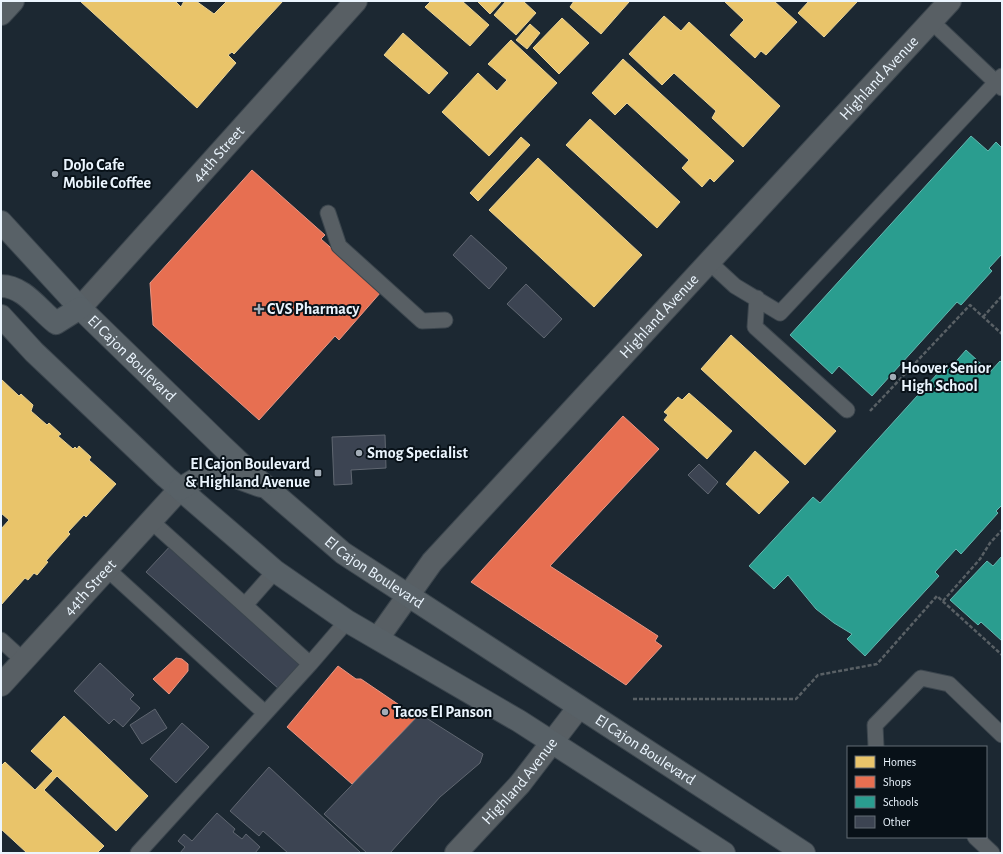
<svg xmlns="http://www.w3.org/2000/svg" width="1003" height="854" font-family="'Alegreya Sans',sans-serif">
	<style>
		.homes { fill: #e9c46a; stroke: #ead396 }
		.shops { fill: #e76f51; stroke: #e89785 }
		.schools { fill: #2a9d8f; stroke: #64b7b0 }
		.building { fill: #3c4452; stroke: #606771 }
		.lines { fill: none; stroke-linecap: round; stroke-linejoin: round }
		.service-casing { stroke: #3b454d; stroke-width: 17 }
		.minor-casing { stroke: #3b454d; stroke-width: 24 }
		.primary-casing { stroke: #3b454d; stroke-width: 24 }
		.path { stroke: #596065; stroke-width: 2.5; stroke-dasharray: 4 2; stroke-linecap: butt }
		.service { stroke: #585f64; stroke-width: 15 }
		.minor { stroke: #585f64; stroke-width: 22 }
		.primary { stroke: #586167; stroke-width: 22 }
		.poi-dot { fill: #a3adb7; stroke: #081118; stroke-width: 1.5 }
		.labels { text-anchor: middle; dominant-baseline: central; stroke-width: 4; stroke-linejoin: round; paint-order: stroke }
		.street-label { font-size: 16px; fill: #ebf5fe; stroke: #081118 }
		.poi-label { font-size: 16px; font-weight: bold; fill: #ebf5fe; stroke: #081118; text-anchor: start }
	</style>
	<rect width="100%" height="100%" fill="#1c2832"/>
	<path class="homes" d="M80,1H175L181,7L184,1H196L214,14L227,1H283L234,54L232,52L228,55L236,63L197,108Z
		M431,1H462L489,25L470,46L425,7Z
		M477,1H502L490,14Z
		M506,1H523L536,13L516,35L494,15Z
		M574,1H627L629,2L601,34L570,7Z
		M724,1H774L797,22L766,55L761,51L755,58L730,35L744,20Z
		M809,1H856L857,2L824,37L798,13Z
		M664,16L681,31L689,22L780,106L743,147L712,118L716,111L674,73L662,85L629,54Z
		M562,18L589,43L559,74L533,48Z
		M530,24L540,33L527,49L516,40Z
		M403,33L448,73L429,94L384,55Z
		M511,40L557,83L489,156L442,112L478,73L497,91L507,80L488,64Z
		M623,59L734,161L714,182L710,178L702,187L682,168L689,160L627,103L615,115L592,93Z
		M590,119L680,202L657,228L566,145Z
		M521,137L530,145L478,201L470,193Z
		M538,158L642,255L594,307L489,210Z
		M731,335L836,431L805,465L701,369Z
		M1,379L19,396L21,394L33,405L31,411L47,425L49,423L61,434L58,436L73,449L75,447L77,449L79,446L91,457L89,460L116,484L86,517L84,515L68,532L70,534L46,561L48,562L37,575L34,573L28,580L25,578L1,605V529L9,520L1,513Z
		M689,393L732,431L707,459L664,420L668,415L664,412L678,397L682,400Z
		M755,451L789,482L759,514L726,484Z
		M64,716L148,796L116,831L57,776L44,790L104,846L97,853H27L1,829V766L5,762L35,790L53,771L31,751Z"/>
	<path class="shops" d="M252,170L325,235L321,239L381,292L339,340L335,336L259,420L153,325L150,283Z
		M623,416L659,449L550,566L658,636L655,641L662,646L626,685L471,582Z
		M176,658L182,659L188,664V671L169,694L153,679Z
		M338,666L356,679H361L417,717L352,784L287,727Z"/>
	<path class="schools" d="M971,136L988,151L996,142L1002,148V254L989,268L992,271L961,305L957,302L872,396L839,366L832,374L790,335Z
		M966,350L990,372L1000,361L1002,363V505L996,511L998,513L961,554L956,549L935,572L939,576L865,656L847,639L852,634L834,623L816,609L788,575L774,589L749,566L813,497L820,503L947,363L951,367Z
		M1002,556V641L981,622L978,625L950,600L987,561L993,566Z"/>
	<path class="building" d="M471,235L507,268L489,289L453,255Z
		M526,284L562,319L544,338L507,304Z
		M385,435L386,468L351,470L352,484L334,485L332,437Z
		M699,464L718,482L708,494L688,475Z
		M174,542L306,658L279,689L146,572Z
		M100,663L134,695L130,699L140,708L123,727L114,719L109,724L74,691Z
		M155,709L167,728L142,744L130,725Z
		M420,714L483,754L480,763L440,797L390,853H367L324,814Z
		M182,723L209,747L176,783L150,759Z
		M269,767L361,853H288L263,831L259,836L230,811Z
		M217,813L235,829L233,832L242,839L246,834L260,847L255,853H180L185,847L178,841L184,834L192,841Z"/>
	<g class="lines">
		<g class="service-casing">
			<path id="service" d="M931,21L1002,88
				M328,213L339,246L422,321L445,320
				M709,262L735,286L780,313L1002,76
				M757,298L755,327L847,410
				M151,521L310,664
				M107,569L265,713
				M245,605L275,571
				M1,640L24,661
				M876,747L875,725L921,678L949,684L1002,735
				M975,837L992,853
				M138,853L310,664L347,621"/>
		</g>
		<g class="minor-casing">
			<g id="minor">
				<path id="s1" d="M80,308L356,1"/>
				<path id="s2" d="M378,638L432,562L950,1"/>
				<path id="s3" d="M1,685L180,489"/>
				<path id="s4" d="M456,853L520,784L579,707"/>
			</g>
		</g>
		<g class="primary-casing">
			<g id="primary">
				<path d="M1,14L13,1"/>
				<path id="s5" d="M1,222L80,308L221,445L257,479L343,553L804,853"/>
				<path d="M1,286C24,286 39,310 56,323L80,308"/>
				<path d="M1,316L34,352L166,477L275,571L347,621L519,721L724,853"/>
				<path d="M180,489L203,475L236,477L261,486"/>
			</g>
		</g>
		<path class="path" d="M983,317L1002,296
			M870,411L970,305L1002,334
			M943,601L980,559L990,543L1002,530
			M633,699H796L818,675L877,664L937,596L1002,655"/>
		<use href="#service" class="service"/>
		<use href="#minor" class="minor"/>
		<use href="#primary" class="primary"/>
	</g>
	<g class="poi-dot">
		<circle cx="55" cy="174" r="4"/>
		<path d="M257 303h4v4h4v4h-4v4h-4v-4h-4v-4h4z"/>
		<circle cx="893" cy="377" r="4"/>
		<circle cx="359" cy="453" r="4"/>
		<rect x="314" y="469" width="8" height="8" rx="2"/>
		<circle cx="385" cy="712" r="4"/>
	</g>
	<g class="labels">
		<g class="street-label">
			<text stroke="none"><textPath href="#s2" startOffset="752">Highland Avenue</textPath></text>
			<text stroke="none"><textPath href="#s1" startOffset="207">44th Street</textPath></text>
			<text stroke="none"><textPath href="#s2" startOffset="428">Highland Avenue</textPath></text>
			<text stroke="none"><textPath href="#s5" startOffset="189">El Cajon Boulevard</textPath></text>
			<text stroke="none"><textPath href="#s5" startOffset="513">El Cajon Boulevard</textPath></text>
			<text stroke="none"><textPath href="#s3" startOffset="132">44th Street</textPath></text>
			<text stroke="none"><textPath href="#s5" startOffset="837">El Cajon Boulevard</textPath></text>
			<text stroke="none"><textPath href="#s4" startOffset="96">Highland Avenue</textPath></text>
		</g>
		<g class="poi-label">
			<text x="63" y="165">DoJo Cafe<tspan x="63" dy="18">Mobile Coffee</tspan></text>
			<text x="267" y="309">CVS Pharmacy</text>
			<text x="901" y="368">Hoover Senior<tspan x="901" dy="18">High School</tspan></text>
			<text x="367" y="453">Smog Specialist</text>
			<text x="310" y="464" text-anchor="end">El Cajon Boulevard<tspan x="310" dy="18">&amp; Highland Avenue</tspan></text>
			<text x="393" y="712">Tacos El Panson</text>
		</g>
	</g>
	<rect width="1003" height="854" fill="none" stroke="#ebf5fe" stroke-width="4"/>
	<rect x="847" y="746" width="140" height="92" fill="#081118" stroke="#636c74"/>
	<rect x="855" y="756" width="20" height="12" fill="#e9c46a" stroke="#636c74"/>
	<text x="883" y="766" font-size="12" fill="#ebf5fe">Homes</text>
	<rect x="855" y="776" width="20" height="12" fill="#e76f51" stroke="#636c74"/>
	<text x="883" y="786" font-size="12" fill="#ebf5fe">Shops</text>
	<rect x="855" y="796" width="20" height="12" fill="#2a9d8f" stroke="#636c74"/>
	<text x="883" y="806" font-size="12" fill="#ebf5fe">Schools</text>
	<rect x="855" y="816" width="20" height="12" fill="#3c4452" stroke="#636c74"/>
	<text x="883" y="826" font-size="12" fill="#ebf5fe">Other</text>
</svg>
